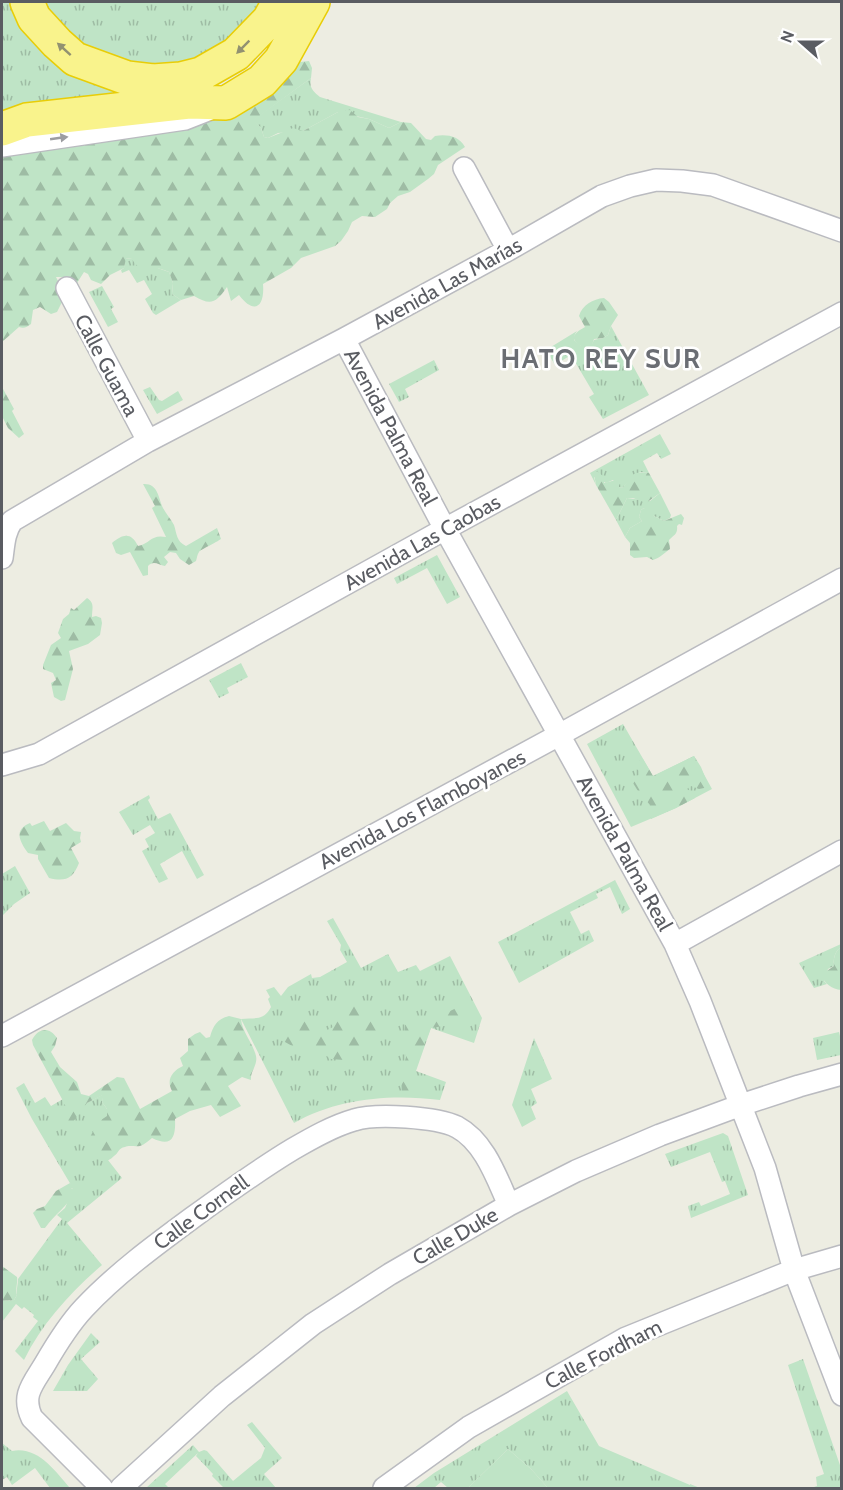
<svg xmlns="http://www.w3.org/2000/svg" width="843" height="1490" font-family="Cabin,sans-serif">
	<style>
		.grass { fill: url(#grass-tufts) }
		.forest { fill: url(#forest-firs) }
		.pitch { fill: #bfe4c6 }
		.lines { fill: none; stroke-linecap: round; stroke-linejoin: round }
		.minor-casing { stroke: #babbc0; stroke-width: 24 }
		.motorway-casing { stroke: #e8cd07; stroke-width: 36 }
		.minor { stroke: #fff; stroke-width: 21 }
		.motorway { stroke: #f9f38c; stroke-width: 33 }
		.oneway { fill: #929171 }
		.oneway2 { fill: #9c9da1 }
		.labels { text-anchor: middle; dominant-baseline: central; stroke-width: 5; stroke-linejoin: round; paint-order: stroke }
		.street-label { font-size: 21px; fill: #5a5c62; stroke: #fff }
		.district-label { font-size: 27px; font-weight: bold; letter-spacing: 1.5px; fill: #6b6e74; stroke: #fff }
	</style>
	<defs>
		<pattern id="grass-tufts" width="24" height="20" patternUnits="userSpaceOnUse" patternTransform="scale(1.5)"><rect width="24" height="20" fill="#bfe4c6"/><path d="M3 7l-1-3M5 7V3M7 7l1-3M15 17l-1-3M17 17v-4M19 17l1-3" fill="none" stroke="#9ebca4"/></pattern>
		<pattern id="forest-firs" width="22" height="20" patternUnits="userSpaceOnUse" patternTransform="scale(1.5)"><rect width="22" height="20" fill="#bfe4c6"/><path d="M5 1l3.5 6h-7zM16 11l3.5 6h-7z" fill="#9ebca4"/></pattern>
	</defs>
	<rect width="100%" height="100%" fill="#edede2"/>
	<path class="grass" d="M2,2H14L135,98L2,114Z
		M38,2H268L242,34L196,64L150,69L101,60L50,25Z
		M311,78C309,88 313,91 320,97L401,122L389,128L369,119L338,112L303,131L278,133L268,138L264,137L261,128L253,120Z
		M125,258L132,259L169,272L173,283L172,294L181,300L156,315L153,313L145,299L152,294L144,280L137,283L129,270L122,273L121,270L124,268Z
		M102,286L114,307L111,309L118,322L108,327L89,292Z
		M611,326L649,395L603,419L589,397L594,394L571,355L555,365L546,350L577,331L575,334L574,340L581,346L592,344L594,340L603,338L608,335Z
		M434,360L439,370L405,389L409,397L399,402L389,384Z
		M150,387L159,400L162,401L178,391L183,400L157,414L143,390Z
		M660,434L671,454L661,459L657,453L643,461L649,473L640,472L622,488L619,487L613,480L606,483L594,477L596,485L590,473Z
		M660,493L671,515L670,518L664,521L654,516L644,508L641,510L639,517L642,521L630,528L625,537L616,520L627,498L650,501Z
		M437,555L460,597L447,604L427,568L397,584L394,578Z
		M241,663L248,677L227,688L229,693L219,698L209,680Z
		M623,724L653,776L694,756L712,789L676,808L631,827L587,744Z
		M149,795L150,798L148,800L158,819L170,813L171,814L204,875L197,879L182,851L160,864L168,879L159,883L142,851L149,847L145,839L155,833L150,825L133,835L119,812Z
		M15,866L30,893L14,904L2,916V874Z
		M615,880L630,909L622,914L610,887L596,894L598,898L570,912L581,934L589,930L594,941L519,983L498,942Z
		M333,918L361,968L388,954L398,972L416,965L420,971L450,956L482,1018L474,1043L431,1028L416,1071L446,1082L440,1100C391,1094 338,1098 294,1123L241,1019C254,1017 263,1022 271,1007L268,999L270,997L266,990L274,987L281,996L288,987L311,974L312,978L320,977L347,962L340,950L341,945L327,921Z
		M841,944V947C835,951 833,959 834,966L828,969L824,981L827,984L814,988L799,963Z
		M839,1032L841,1040V1055L817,1060L813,1038Z
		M534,1038L552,1079L531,1089L537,1103L531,1107L536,1119L522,1127L512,1105Z
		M24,1083L35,1103L45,1097L51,1106L63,1099L67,1107L60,1109L87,1103L104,1094L102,1102L107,1109L108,1117L102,1160H108L122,1178L67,1223L102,1265C71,1292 42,1323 24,1360L15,1351L38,1321L33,1317L34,1315L24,1307L22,1309L16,1304L2,1322V1301L14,1300L17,1295C16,1290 18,1285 18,1279L62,1219L57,1215L65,1208L73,1189L71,1188V1185L32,1119L16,1088Z
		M723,1133L728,1136L748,1195L691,1218L688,1206L699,1202L701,1206L730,1194L725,1181L722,1182L710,1152L671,1167L665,1154Z
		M91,1333L100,1342L81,1359L98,1379L87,1391H53L68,1365Z
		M803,1359L841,1468V1488H811L817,1486L816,1477L824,1474L788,1365Z
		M567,1391L599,1446L690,1485V1484L700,1488H548L531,1469L508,1449L468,1488H448L441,1482L434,1488H414L434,1473Z
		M252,1422L282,1458L264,1474L276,1488H224L212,1476L213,1474L196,1456L198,1453L165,1484L169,1488H146L193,1445L199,1452L204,1450L207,1451L233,1481L261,1458L265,1448L247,1425Z
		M2,1443L12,1451C38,1446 55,1471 70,1488H50L35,1468L12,1485L7,1477L2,1480Z"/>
	<path class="forest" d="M309,61L312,68L311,78L254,120L261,128L264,137L268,138L293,128L303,131L338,112L350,110L358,117L369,119L389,128L401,122L411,123L426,139L431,140L435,136C447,134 459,136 465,147L438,165L434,174L428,179L410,192L398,196L390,203L387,209L375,217L362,216L352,222L348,231L341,241L335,246L301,258L291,268L263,284C265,307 254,315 239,295L231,301L227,287C216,303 211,306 194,296L181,300L172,294L173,283L169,272C164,270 159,268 154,268C144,268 138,270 132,259L126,258L124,268L110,275L101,284L91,280L88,274L84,272L77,283L73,285L64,277H56L63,291L62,302L57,312L51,314L40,307L33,310L31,324C27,327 24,329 19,327L2,342V154L271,84L300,62Z
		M604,298L609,302L618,315L611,326L608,335L603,338L594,339L592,345L584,348C569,340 572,334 585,327L579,316C582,305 593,299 604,298Z
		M2,387L14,409L12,411L24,434L19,438L8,428L2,416Z
		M597,471L604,477V483L616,480L619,483V487L622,488C635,477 627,471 649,473L660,493L646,503L633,498H627L616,520L596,485L594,474Z
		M143,484C158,483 158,497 163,508C166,514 171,519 174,525C177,534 176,541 186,546L217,528L221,539C217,542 200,550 199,552C197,555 197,558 196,561L189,565L180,559L176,553L170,552L164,557L168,562L165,566C158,565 154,560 148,566V575L143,576L130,552L121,555L116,553L112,543C123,534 131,532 138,546C151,543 151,534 166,537L152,508L155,506Z
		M644,508L651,510L654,516L664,521L681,514L684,518L682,525L679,524L677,526C678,534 674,535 669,540L670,549C664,553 660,558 653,560L647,557L634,558L630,555V543L625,537L630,528L642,521L639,517L641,510Z
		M87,598C95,603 92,608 92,617L96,616L101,618L102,623L100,635L88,644L69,651L73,669L65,700L61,701L54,697L51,683L56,680L53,673L43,669V665L51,645L61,638L58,633L63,619L69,614L71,608L74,610Z
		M694,756L701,767L709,787L699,789L691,786L687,789L696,795L695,798L676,808L651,819L648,813L650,805L638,791L633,783C634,778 635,776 639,775L640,772L637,769V764L641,759H643L653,776Z
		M44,821L50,831L66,823L74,831L81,832L80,838L81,842L71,848L79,863C73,879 65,882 49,878L38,859V855L28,853C20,842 13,830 30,823L32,826Z
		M841,947L842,990H841C832,989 825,984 821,975L834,966C833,959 835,951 841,947Z
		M352,1002L363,1010L374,1008C382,1019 383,1028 381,1041L358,1050L355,1054L344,1060L331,1059L321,1052C307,1054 298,1049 285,1042L283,1031L290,1022L309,1016L319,1023L323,1029L327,1030L333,1027L329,1020V1014L335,1009Z
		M463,1005L475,1011L476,1019L457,1024L431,1028L414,1069L413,1076L409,1082L410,1093L407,1096L402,1094L401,1076L406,1057L404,1037L405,1025L428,1015L450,1011Z
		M229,1016L241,1019C242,1032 253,1043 256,1056C258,1065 250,1071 251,1080L242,1077L228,1086L241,1106L220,1117L211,1105L190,1111L175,1119C176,1137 172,1148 152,1138C148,1141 144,1145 140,1146C135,1147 129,1145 125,1147C118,1148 119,1153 114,1156C100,1170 91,1153 88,1141L98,1122L107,1116V1109L102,1102L103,1095L87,1103L70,1126L66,1125L64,1120L57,1119L54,1115L60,1109L66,1106L63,1103L62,1099L33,1045L32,1040C38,1028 49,1026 57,1038L55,1046L51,1052L60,1067L77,1082L81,1094L89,1096L117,1077L124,1078L140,1109L172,1091C166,1080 172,1071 183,1066L180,1058L188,1051V1039L195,1034L200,1032L206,1038L210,1037C213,1026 217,1019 229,1016Z
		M70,1183L72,1185L71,1188L76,1191C67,1207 55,1214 45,1228H41L33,1213L37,1209L45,1206L56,1191Z
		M2,1266L17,1277C18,1283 15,1290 17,1295L14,1300L2,1301Z"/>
	<path class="pitch" d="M508,1449L531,1469L548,1488H468Z"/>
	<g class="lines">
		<g class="minor-casing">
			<path id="minor" d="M2,146L185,119L213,108
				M464,168L508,250
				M67,288L148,441
				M344,339L445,529L675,944L700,1001L765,1168L794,1270L842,1395
				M2,558C4,544 4,533 12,521L148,441L344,339L508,250L602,196L630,186L656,180L682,181L713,185L842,231
				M2,765L39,754L445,529L842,313
				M675,944L842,851
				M2,1036L559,735L842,579
				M102,1488L32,1418C21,1395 33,1384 45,1364C56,1345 68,1325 84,1308C116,1274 154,1246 192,1218C225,1194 258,1170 293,1149C312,1138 333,1126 354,1120C376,1113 437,1117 457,1127C485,1142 497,1179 509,1205
				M121,1488L222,1396L313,1324L390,1274L509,1205L576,1171L660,1135L741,1105L799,1086L842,1074
				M384,1488L469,1427L626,1338L794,1270L842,1256"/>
		</g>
		<g class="motorway-casing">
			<path id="motorway" d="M27,2L34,18L57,43L75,59L127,78L153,81L181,79L201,74L236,54L269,20L279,2
				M2,129L27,120L189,102L226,103L262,81L281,60L313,2"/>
		</g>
		<use href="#minor" class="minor"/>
		<use href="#motorway" class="motorway"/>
	</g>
	<defs><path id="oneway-solid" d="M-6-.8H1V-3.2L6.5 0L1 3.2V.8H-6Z" transform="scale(1.5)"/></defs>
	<g class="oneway">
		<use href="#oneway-solid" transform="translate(243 47) rotate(135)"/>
		<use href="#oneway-solid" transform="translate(64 49) rotate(-138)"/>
	</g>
	<use class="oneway2" href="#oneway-solid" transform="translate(59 138) rotate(-8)"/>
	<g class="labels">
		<g class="street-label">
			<text transform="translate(447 283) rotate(-29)">Avenida Las Marías</text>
			<text transform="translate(107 365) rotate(62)">Calle Guama</text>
			<text transform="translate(391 427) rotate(62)">Avenida Palma Real</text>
			<text transform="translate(422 542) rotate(-29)">Avenida Las Caobas</text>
			<text transform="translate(422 809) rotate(-28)">Avenida Los Flamboyanes</text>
			<text transform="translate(625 853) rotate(61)">Avenida Palma Real</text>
			<text transform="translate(201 1212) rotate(-36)">Calle Cornell</text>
			<text transform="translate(455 1236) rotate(-30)">Calle Duke</text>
			<text transform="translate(603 1354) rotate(-27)">Calle Fordham</text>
		</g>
		<g class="district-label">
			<text x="601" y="358">HATO REY SUR</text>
		</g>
	</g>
	<rect width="843" height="1490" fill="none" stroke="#5a5c62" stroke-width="6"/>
	<g transform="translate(801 42) rotate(291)" stroke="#ffffff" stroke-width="4.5" paint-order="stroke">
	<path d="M0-4.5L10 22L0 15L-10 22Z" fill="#5a5c62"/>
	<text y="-9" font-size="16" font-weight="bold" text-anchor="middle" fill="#5a5c62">N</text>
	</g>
</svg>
